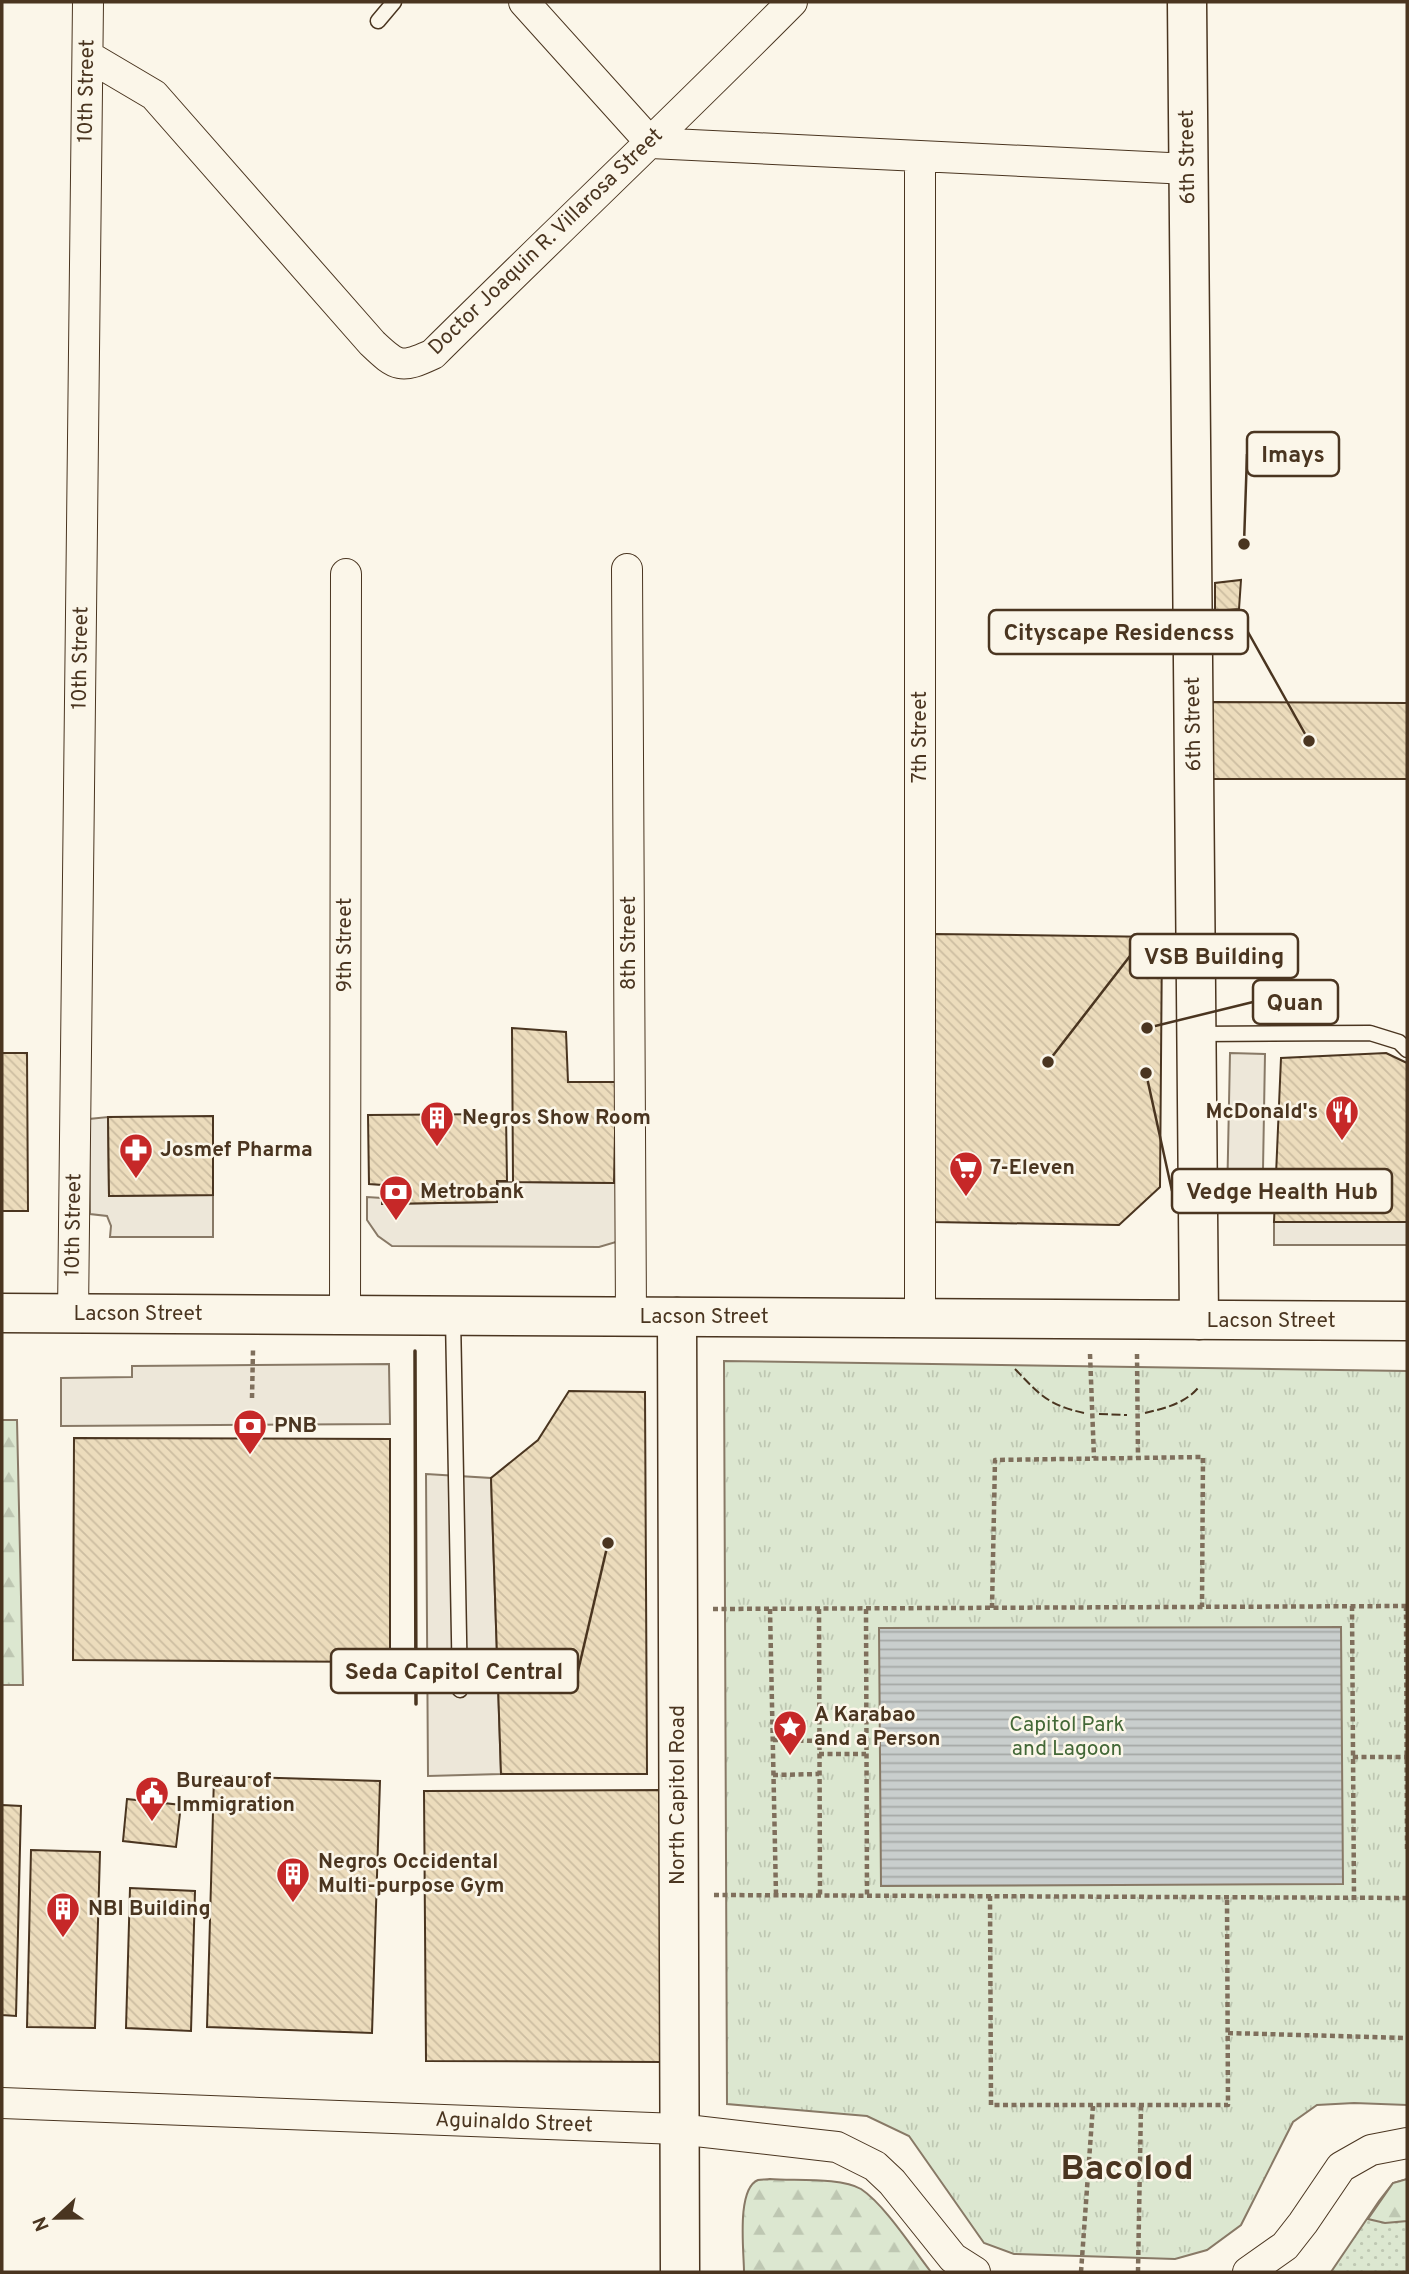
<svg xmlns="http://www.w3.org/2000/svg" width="1409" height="2274" font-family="Overpass,sans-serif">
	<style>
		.grass { fill: url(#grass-dots); stroke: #887966; stroke-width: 2 }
		.forest { fill: url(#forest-firs); stroke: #887966; stroke-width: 2 }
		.park { fill: url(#park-tufts); stroke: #887966; stroke-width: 2 }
		.parking { fill: #ede7d9; stroke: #887966; stroke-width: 2 }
		.water { fill: url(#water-rules); stroke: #887966; stroke-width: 2 }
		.building { fill: url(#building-back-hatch); stroke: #4a3520; stroke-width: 2 }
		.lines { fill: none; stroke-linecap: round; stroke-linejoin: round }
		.lane-casing { stroke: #4a3520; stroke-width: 17 }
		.street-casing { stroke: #4a3520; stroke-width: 32 }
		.secondary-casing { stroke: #4a3520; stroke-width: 41 }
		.primary-casing { stroke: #4a3520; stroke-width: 41 }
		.path { stroke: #7f6f5c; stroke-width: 4.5; stroke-dasharray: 5 3.5; stroke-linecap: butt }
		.lane { stroke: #fbf6e9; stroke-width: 14 }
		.street { stroke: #fbf6e9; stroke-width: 30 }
		.secondary { stroke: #fbf6e9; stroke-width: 38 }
		.primary { stroke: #fbf6e9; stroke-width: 38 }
		.fence { stroke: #4a3520; stroke-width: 2; stroke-dasharray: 9 3.5; stroke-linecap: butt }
		.wall { stroke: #4a3520; stroke-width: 3.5 }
		.labels { text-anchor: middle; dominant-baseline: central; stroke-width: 5; stroke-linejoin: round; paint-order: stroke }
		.street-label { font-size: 21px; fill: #4a3520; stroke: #fbf6e9 }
		.poi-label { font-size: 21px; font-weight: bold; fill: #4a3520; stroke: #fbf6e9; text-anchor: start }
		.park-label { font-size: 21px; fill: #436837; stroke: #fbf6e9 }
		.town-label { font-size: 35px; font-weight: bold; fill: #4a3520; stroke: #fbf6e9 }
		.leader { fill: none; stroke: #4a3520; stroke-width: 2.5 }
		.callout-dot { fill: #4a3520; stroke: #fbf6e9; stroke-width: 2.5 }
		.callout { fill: #fbf6e9; stroke: #4a3520; stroke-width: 2.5 }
		.callout-label { font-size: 23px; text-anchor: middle; font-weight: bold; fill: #4a3520 }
	</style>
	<defs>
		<pattern id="grass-dots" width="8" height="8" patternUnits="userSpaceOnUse" patternTransform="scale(1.75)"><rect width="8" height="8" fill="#dce7d0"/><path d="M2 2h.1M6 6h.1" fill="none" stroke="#bec7b2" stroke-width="1.8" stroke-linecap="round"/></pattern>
		<pattern id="forest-firs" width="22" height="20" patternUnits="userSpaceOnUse" patternTransform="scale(1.75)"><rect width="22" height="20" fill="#dce7d0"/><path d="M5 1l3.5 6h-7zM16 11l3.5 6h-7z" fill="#bec7b2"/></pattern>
		<pattern id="park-tufts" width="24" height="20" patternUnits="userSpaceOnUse" patternTransform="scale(1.75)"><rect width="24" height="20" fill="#dce7d0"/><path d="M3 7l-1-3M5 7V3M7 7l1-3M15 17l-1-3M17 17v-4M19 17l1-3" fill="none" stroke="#bec7b2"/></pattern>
		<pattern id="water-rules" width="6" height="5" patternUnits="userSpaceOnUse" patternTransform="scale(1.75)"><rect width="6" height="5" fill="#c9cecd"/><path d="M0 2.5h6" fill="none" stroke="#a5a8a6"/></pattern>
		<pattern id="building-back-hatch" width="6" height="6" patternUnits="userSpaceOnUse" patternTransform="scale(1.75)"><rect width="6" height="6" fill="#ecdcbc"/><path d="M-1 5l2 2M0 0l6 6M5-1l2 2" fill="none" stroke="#ccbda1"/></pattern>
	</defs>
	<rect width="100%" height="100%" fill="#fbf6e9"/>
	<path class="grass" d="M1407,2179V2272H1331L1379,2201L1393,2183Z"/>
	<path class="forest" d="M2,1420H17L23,1685H2Z
		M770,2179C794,2181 841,2177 861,2189C885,2205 913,2249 931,2272H744C744,2252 736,2189 758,2180C762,2179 766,2180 770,2179Z
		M1407,2179V2221L1385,2223L1368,2219L1393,2183Z"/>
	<path class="park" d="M724,1361L1407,1371V2105L1354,2103L1317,2105L1293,2122L1241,2225L1207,2250L1175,2259L1014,2254L984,2243L909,2136L867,2116L727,2104Z"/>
	<path class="parking" d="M1230,1053L1265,1054L1263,1170L1251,1188L1236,1199L1227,1202Z
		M108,1117L109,1196L213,1195V1237H110L111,1226L107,1216L90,1214L89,1119Z
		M498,1182L625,1183L616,1242L599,1247L392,1246L378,1236L367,1220V1197L382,1198L383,1204L497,1202Z
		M1274,1222H1407V1245H1274Z
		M389,1364L390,1424L61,1426V1378L132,1377V1366Z
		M426,1474L491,1478L501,1774L428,1776Z"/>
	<path class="water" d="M1341,1627L1343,1884L881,1886L879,1628Z"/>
	<path class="building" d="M1241,580L1239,609L1215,611V583Z
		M1211,702L1407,703V779H1211Z
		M935,934L1162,937L1160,1187L1119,1225L932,1222Z
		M512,1028L566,1032L568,1082H616L614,1183L513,1182Z
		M2,1053H27L28,1211H2Z
		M1386,1053L1407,1063V1222H1274L1281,1058Z
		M506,1114L507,1181H497V1202L382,1204V1185L369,1184L368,1115Z
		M213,1116V1195L109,1196L108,1117Z
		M569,1391L645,1392L647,1774H501L491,1478L538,1440Z
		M74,1438L390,1439V1662L73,1660Z
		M214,1776L380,1781L372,2033L207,2027Z
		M662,1790L663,2062L426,2061L424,1791Z
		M127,1799L181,1805L176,1847L123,1841Z
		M2,1805L21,1806L16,2016L2,2015Z
		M31,1850L100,1852L95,2028L27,2027Z
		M130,1888L195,1891L191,2031L126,2028Z"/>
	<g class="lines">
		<g class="lane-casing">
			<path id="lane" d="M378,21L394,2
				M1197,1034L1370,1033L1399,1042L1407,1050
				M453,1317L460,1690"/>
		</g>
		<g class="street-casing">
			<path id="street" d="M524,2L651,143L1189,169
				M88,56L154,95L372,343C397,367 401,369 433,354C552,236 674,121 792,2
				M920,156V1319
				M627,569L631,1317
				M73,1314L88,2
				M345,1315L346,574
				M2,2103L678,2129L837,2147L875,2166L892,2182L953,2258L975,2272
				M1248,2272L1285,2246L1303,2223L1341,2167L1371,2150L1407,2143"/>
		</g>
		<g class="secondary-casing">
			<path id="secondary" d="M1187,2L1199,1320
				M677,1317L680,2272"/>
		</g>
		<g class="primary-casing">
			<path id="primary" d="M2,1313L1407,1321"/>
		</g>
		<path class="path" d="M1090,1354L1094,1458
			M1137,1354L1138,1458
			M252,1398L253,1350
			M1352,1606L1354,1898
			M1406,1606L1407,1849
			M992,1608L995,1460L1203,1457L1202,1607
			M713,1609L1407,1606
			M770,1609L776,1895
			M819,1609L820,1896
			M866,1609L867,1895
			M773,1740L819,1741
			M819,1754H866
			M1353,1757H1407
			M773,1775L819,1774
			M714,1895L1407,1898
			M990,1896L991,2105H1228L1227,1897
			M1228,2033L1407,2038
			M1081,2272L1093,2105
			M1138,2272L1141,2105"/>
		<use href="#lane" class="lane"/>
		<use href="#street" class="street"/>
		<use href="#secondary" class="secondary"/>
		<use href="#primary" class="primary"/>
		<path class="fence" d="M1015,1369C1040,1395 1048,1405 1084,1413
			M1145,1413C1165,1408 1184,1404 1198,1388
			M1099,1414L1127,1415"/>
		<path class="wall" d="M415,1351L416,1704"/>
	</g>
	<defs>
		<g id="restaurant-pin" transform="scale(1.75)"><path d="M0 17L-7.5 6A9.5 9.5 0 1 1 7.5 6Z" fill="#c62828" stroke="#fbf6e9"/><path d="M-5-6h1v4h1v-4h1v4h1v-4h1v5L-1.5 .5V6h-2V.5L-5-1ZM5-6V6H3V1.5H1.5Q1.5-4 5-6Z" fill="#fff"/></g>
		<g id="building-pin" transform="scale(1.75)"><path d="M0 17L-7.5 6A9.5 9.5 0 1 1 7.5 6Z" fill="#c62828" stroke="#fbf6e9"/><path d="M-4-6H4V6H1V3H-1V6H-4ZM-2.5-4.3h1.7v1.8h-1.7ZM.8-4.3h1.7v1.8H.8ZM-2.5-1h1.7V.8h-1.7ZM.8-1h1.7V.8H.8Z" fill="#fff"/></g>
		<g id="pharmacy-pin" transform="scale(1.75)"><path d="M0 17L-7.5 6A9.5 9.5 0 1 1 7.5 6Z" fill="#c62828" stroke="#fbf6e9"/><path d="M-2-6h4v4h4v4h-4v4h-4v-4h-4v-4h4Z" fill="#fff"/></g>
		<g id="supermarket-pin" transform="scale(1.75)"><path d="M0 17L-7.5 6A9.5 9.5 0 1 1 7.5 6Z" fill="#c62828" stroke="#fbf6e9"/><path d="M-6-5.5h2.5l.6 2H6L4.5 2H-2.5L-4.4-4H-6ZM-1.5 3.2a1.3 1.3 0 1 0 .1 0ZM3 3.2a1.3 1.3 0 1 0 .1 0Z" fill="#fff"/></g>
		<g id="bank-pin" transform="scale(1.75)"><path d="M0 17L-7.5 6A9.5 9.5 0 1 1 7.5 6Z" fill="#c62828" stroke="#fbf6e9"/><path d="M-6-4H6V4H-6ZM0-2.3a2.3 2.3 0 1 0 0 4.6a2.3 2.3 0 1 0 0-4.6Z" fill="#fff"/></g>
		<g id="sight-pin" transform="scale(1.75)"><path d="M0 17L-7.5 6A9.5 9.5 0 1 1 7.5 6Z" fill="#c62828" stroke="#fbf6e9"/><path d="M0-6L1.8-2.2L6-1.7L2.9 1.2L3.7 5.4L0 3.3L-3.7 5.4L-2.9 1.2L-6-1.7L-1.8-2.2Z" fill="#fff"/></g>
		<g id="civic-pin" transform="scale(1.75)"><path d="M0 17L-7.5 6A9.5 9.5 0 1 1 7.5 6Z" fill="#c62828" stroke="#fbf6e9"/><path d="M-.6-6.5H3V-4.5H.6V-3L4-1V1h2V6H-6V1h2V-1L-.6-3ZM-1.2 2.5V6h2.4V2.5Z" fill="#fff"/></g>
	</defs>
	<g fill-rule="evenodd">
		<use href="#restaurant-pin" x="1342" y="1112"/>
		<use href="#building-pin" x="437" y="1118"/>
		<use href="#pharmacy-pin" x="136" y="1150"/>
		<use href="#supermarket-pin" x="966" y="1168"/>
		<use href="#bank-pin" x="396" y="1192"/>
		<use href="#bank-pin" x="250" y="1426"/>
		<use href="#sight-pin" x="790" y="1727"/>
		<use href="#civic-pin" x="152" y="1793"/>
		<use href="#building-pin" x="293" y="1874"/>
		<use href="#building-pin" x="63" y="1909"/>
	</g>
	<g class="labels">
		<g class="street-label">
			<text transform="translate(87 91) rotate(-89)">10th Street</text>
			<text transform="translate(1188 157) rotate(-91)">6th Street</text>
			<text transform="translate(546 242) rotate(-44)">Doctor Joaquin R. Villarosa Street</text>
			<text transform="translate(81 658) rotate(-89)">10th Street</text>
			<text transform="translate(1194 724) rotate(-91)">6th Street</text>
			<text transform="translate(920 737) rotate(-90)">7th Street</text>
			<text transform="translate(629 943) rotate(-90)">8th Street</text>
			<text transform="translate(345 945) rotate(-90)">9th Street</text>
			<text transform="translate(74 1225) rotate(-89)">10th Street</text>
			<text x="138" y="1314">Lacson Street</text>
			<text x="704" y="1317">Lacson Street</text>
			<text x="1271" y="1321">Lacson Street</text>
			<text transform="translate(678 1795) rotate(-90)">North Capitol Road</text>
			<text transform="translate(514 2123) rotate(2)">Aguinaldo Street</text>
		</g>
		<g class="poi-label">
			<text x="1318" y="1112" text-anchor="end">McDonald's</text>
			<text x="462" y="1118">Negros Show Room</text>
			<text x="160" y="1150">Josmef Pharma</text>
			<text x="990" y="1168">7-Eleven</text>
			<text x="420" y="1192">Metrobank</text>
			<text x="274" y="1426">PNB</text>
			<text x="814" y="1715">A Karabao<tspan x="814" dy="24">and a Person</tspan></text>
			<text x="176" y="1781">Bureau of<tspan x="176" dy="24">Immigration</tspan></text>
			<text x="318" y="1862">Negros Occidental<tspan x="318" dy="24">Multi-purpose Gym</tspan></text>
			<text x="88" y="1909">NBI Building</text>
		</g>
		<g class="park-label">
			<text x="1067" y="1725">Capitol Park<tspan x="1067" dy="24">and Lagoon</tspan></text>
		</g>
		<g class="town-label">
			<text x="1127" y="2170">Bacolod</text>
		</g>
	</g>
	<path class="leader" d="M1244 544L1247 454M1309 741L1248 632M1048 1062L1130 956M1147 1028L1253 1002M1146 1073L1172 1191M608 1543L578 1671"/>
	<g class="callout-dot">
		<circle cx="1244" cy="544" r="7"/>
		<circle cx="1309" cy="741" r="7"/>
		<circle cx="1048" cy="1062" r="7"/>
		<circle cx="1147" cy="1028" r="7"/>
		<circle cx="1146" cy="1073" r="7"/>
		<circle cx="608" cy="1543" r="7"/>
	</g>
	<g class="callout">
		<rect x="1247" y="432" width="92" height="44" rx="7"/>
		<rect x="989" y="610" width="259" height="44" rx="7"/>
		<rect x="1130" y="934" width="168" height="44" rx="7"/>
		<rect x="1253" y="980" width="85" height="44" rx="7"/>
		<rect x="1172" y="1169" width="220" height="44" rx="7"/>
		<rect x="331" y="1649" width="247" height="44" rx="7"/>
	</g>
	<g class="callout-label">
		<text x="1293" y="462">Imays</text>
		<text x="1119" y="640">Cityscape Residencss</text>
		<text x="1214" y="964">VSB Building</text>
		<text x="1295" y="1010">Quan</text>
		<text x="1282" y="1199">Vedge Health Hub</text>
		<text x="454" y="1679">Seda Capitol Central</text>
	</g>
	<rect width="1409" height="2274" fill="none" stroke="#4a3520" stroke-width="7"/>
	<g transform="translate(56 2218) rotate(248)" stroke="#fbf6e9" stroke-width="5" paint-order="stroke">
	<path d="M0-5L12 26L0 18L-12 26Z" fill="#4a3520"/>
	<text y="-10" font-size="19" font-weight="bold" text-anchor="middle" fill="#4a3520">N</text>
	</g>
</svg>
